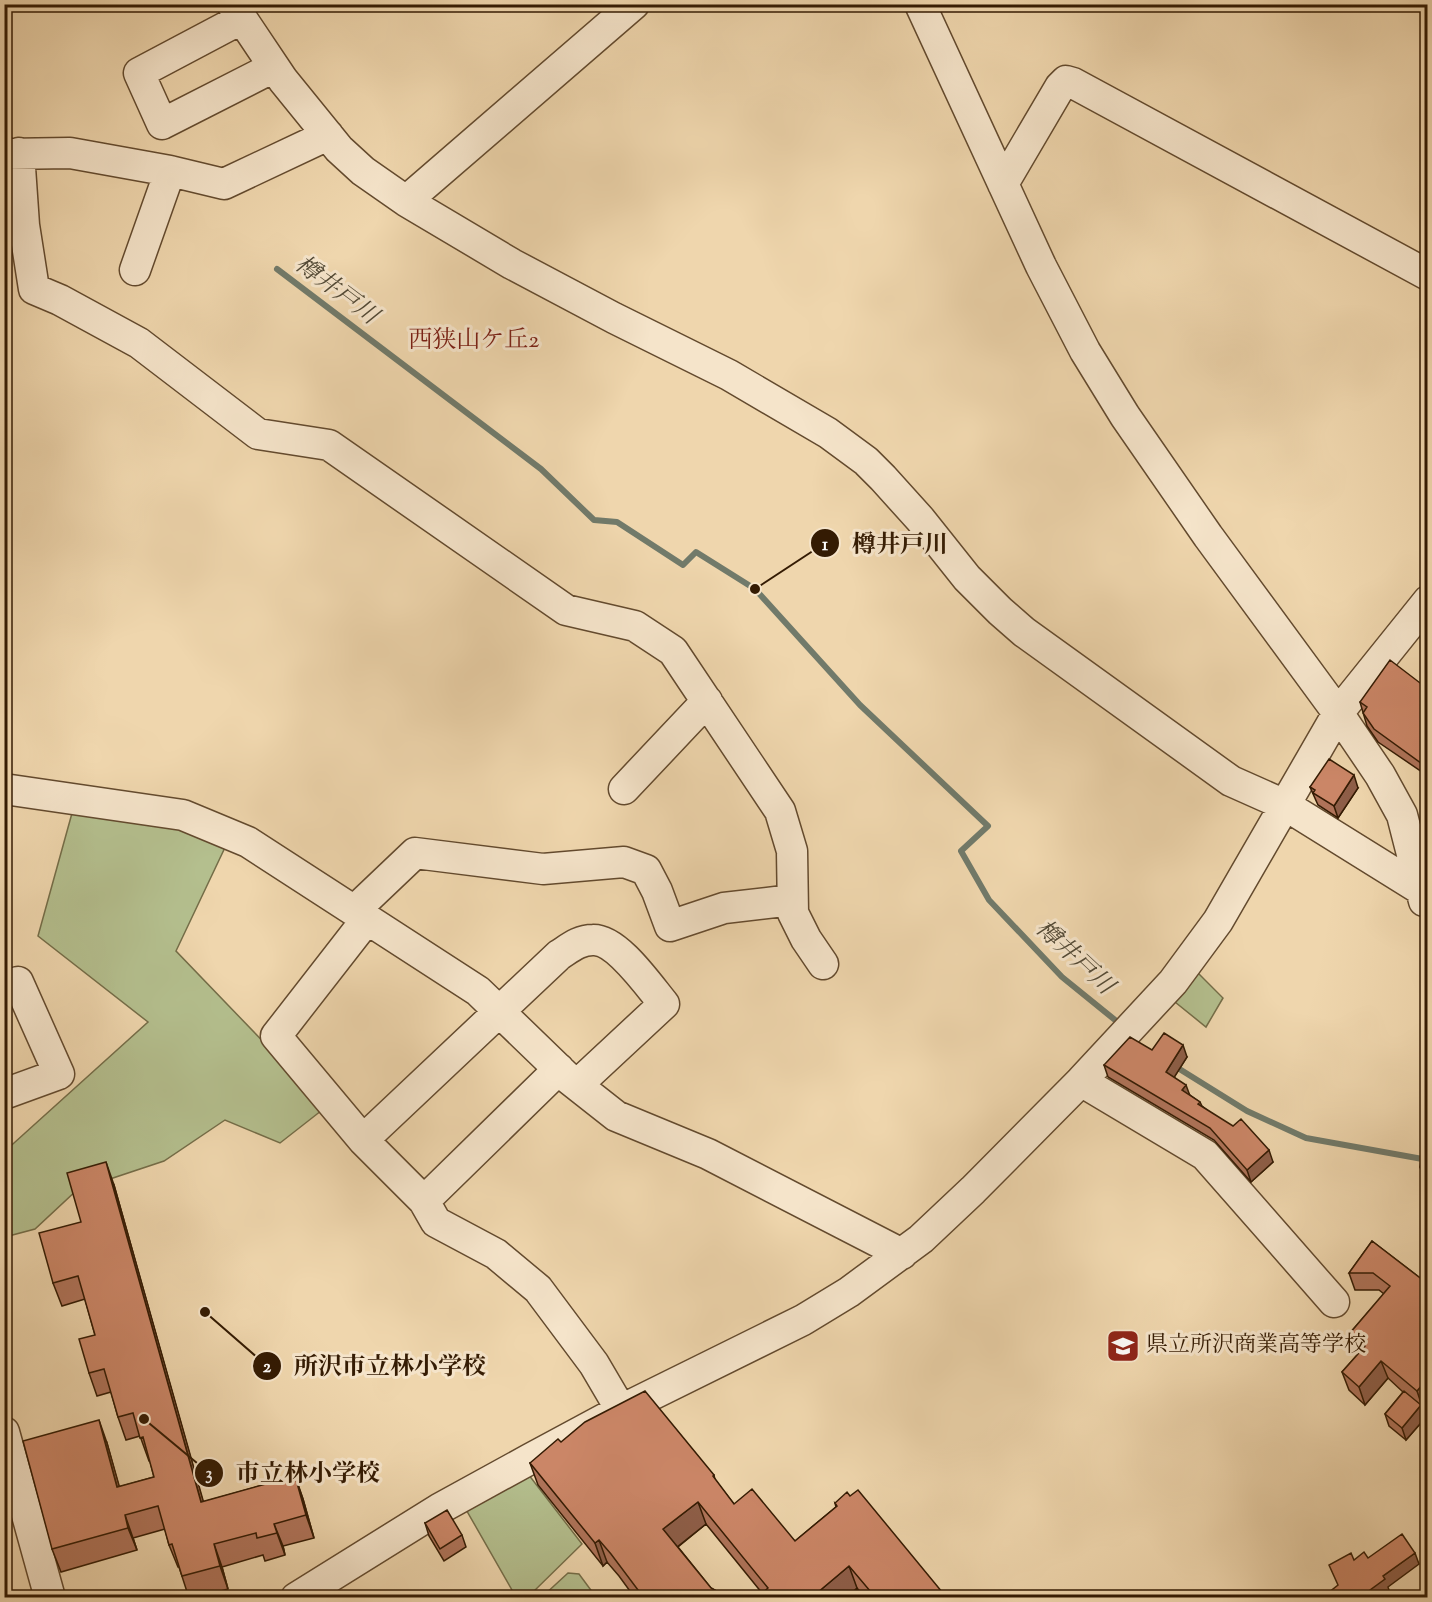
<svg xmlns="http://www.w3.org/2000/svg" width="1432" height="1602" font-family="'Sorts Mill Goudy','Noto Serif JP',serif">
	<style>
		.green { fill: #b4bf8e; stroke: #746d48; stroke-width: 1.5 }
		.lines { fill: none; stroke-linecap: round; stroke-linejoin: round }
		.stream { stroke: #717a6a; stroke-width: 6 }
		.minor-casing { stroke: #634a2e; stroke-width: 33 }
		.minor { stroke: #f5e4ca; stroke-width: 30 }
		.wall { fill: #af7359; stroke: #341b03; stroke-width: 1.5 }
		.shaded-wall { fill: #8e5e48; stroke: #341b03; stroke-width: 1.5 }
		.building { fill: #cb8667; stroke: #341b03; stroke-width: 1.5 }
		.labels { text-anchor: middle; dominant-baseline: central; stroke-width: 6; stroke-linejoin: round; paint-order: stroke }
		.poi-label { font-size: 22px; fill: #341b03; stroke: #f5e4ca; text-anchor: start }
		.water-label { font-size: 24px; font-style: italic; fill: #534a36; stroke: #f5e4ca }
		.neighbourhood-label { font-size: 24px; fill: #7a1f14; stroke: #f5e4ca }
		.leader { fill: none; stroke: #341b03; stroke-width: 2 }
		.callout-dot { fill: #341b03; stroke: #f5e4ca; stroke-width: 2 }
		.mark-label { font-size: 18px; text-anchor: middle; font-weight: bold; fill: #fff }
		.callout-label { font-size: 24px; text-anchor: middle; font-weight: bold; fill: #341b03; stroke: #f5e4ca; stroke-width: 6; stroke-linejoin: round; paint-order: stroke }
	</style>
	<rect width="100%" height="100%" fill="#efd6ad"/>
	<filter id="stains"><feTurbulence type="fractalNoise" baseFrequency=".00333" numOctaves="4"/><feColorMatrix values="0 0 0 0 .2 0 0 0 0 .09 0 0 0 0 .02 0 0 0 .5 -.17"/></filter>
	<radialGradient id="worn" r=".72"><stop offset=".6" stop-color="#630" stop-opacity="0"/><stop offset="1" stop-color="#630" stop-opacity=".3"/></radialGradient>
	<path class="green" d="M74,806L229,839L176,951L326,1107L280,1143L225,1120L164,1161L77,1190L35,1229L5,1237L4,1152L148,1022L38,936Z
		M1195,970L1223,998L1206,1027L1170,998Z
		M525,1470L582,1544L531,1594L527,1597H516L464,1506Z
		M568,1573L579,1574L596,1597H542Z"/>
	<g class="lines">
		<path class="stream" d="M277,269L541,469L594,520L617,522L683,565L696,552L755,589L860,705L988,826L961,851L989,900L1062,977L1120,1024
			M1173,1065L1247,1111L1306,1138L1428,1160"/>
		<g class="minor-casing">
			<path id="minor" d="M232,4L283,80L339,149L363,171L406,201L512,264L614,318L729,375L828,433L866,461L883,478L920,519L967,578L1000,611L1024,632L1231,781L1285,805L1428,894
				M920,4L1041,266L1085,351L1125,416L1208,536L1338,713L1380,775L1402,815L1424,901
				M241,19L139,73L162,124L274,67
				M19,153L24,225L34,289L60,300L139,343L258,434L329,445L566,610L635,626L673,651L780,811L792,851L793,913L806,939L823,964
				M4,154L70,153L170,171L224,184L328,135
				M1003,184L1060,87L1066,81L1073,83L1428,275
				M406,201L634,4
				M135,270L170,171
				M4,789L183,815L248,842L478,991L569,1079L616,1116L708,1154L902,1254
				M624,789L707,701
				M354,911L415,853L543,869L624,862L646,870L657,891L670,926L724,908L792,900
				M367,919L276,1036L363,1140L424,1201
				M4,986L18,982L59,1074L4,1094
				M559,1069L424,1201L436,1222L496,1254L538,1289L594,1364L621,1410
				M1081,1081L1205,1155L1334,1302
				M363,1140L559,955C570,948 579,940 593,940C617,939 649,986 664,1004L577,1085
				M4,1432L50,1598
				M296,1598L439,1509L530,1459L621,1410L803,1320L849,1292L921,1239L973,1190L1081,1081L1173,982L1218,921L1338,713L1428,601"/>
		</g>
		<use href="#minor" class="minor"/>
	</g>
	<path class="wall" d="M1428,689V776L1378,742L1367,726L1360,702Z
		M1310,787L1358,788L1338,818L1318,805Z
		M1152,1050L1187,1057L1174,1077L1190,1095L1200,1102L1202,1106L1273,1162L1251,1182L1214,1140L1108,1077L1104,1065Z
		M1428,1152V1195L1426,1194L1421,1182L1423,1177L1420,1167Z
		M114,1185L203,1502L295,1476L303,1499L314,1538L283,1546L285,1555L265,1561L263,1555L222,1567L228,1589L196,1598H189L179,1567H178L169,1545L165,1529L133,1538L137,1550L61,1572L52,1549L107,1443L119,1487L154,1477L150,1461H149L140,1436L126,1440L118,1417L111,1392L97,1396L89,1373L95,1335L85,1299L62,1306L53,1283L81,1222Z
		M1372,1241L1428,1284V1404L1423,1409L1422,1408L1426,1417L1406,1440L1389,1426L1385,1414L1403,1392L1388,1378L1365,1405L1349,1390L1342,1372L1359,1353L1356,1351L1350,1333L1384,1294L1379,1290H1355L1349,1273Z
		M530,1463L714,1475L715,1480L734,1504L795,1541L836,1507L835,1503L947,1598H866L857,1588L846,1598H757L762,1593L706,1524L678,1547L711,1588L729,1598H635L619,1576L607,1562L603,1566L538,1485Z
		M425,1523L462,1535L466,1547L444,1561L429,1536Z"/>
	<path class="shaded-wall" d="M1354,775L1358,788L1338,818L1334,806Z
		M1183,1045L1187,1057L1170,1084L1166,1072Z
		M1186,1085L1190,1096L1182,1090Z
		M1269,1150L1273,1162L1251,1182L1247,1170Z
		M106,1162L114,1185L210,1525L201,1502Z
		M1381,1361L1388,1378L1365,1405L1359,1387Z
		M1428,1378V1404L1423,1409L1417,1391Z
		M1421,1405L1426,1417L1406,1440L1402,1428Z
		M99,1420L107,1443L126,1510L117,1487Z
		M295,1476L303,1499L314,1538L306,1515Z
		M698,1502L706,1524L672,1551L663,1529Z
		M125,1515L133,1538L137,1550L128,1528Z
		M274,1524L283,1546L285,1555L277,1533Z
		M599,1540L607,1562L603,1566L595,1543Z
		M214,1544L222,1567L228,1589L220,1566Z
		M1415,1553L1419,1564L1388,1587L1389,1590L1379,1598H1359L1383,1576Z
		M849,1566L857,1588L846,1598H811Z"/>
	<path class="building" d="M1390,660L1428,689V763L1425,766L1374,729L1363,713L1367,707L1360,702Z
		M1329,759L1354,775L1334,806L1313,793L1315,790L1310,787Z
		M1164,1033L1183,1045L1166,1072L1186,1085L1182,1090L1200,1102L1198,1104L1233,1126L1241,1119L1269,1150L1247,1170L1210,1128L1104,1065L1130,1037L1152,1050Z
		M1422,1151L1428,1152V1184L1421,1182L1426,1169L1420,1167Z
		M106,1162L201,1502L295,1476L306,1515L274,1524L277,1533L257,1538L256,1533L214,1544L220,1566L182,1576L172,1544L169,1545L158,1506L125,1515L128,1528L52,1549L23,1441L99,1420L117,1487L154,1477L143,1437L140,1438L133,1413L118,1417L104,1369L89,1373L79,1339L95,1335L78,1276L53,1283L39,1233L81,1222L67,1173Z
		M1372,1241L1428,1284V1378L1417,1391L1381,1361L1359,1387L1342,1372L1365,1346L1350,1333L1390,1286L1373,1273H1349Z
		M645,1391L714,1475L713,1476L734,1504L752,1489L795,1541L837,1506L835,1503L847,1492L850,1496L858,1490L947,1598H876L849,1566L811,1598H757L768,1588L698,1502L663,1529L711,1588L729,1598H711L709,1595L707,1598H644L611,1554L599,1540L595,1543L530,1463L558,1439L561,1442L585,1422Z
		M1404,1391L1421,1405L1402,1428L1385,1414Z
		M447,1510L462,1535L440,1549L425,1523Z
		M1402,1534L1415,1553L1383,1576L1385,1579L1359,1598H1331L1328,1593L1338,1585L1329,1565L1351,1553L1354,1560L1364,1552L1368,1558Z"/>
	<defs>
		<g id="school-square" transform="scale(1.725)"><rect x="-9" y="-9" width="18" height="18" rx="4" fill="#8f2418" stroke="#f5e4ca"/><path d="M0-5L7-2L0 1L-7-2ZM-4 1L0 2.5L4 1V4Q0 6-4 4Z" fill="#fff"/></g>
	</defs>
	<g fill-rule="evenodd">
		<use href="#school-square" x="1123" y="1346"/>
	</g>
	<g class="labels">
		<g class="poi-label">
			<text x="1146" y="1346">県立所沢商業高等学校</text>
		</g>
		<g class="water-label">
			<text transform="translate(336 291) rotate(37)">樽井戸川</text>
			<text transform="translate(1074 958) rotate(43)">樽井戸川</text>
		</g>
		<g class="neighbourhood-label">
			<text x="474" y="341">西狭山ケ丘2</text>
		</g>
	</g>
	<path class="leader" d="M755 589L825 543M205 1312L267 1366M144 1419L209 1473"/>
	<g class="callout-dot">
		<circle cx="755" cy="589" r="6"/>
		<circle cx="205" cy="1312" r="6"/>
		<circle cx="144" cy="1419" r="6"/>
		<circle cx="825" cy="543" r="15"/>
		<circle cx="267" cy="1366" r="15"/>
		<circle cx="209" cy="1473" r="15"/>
	</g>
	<g class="mark-label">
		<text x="825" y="550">1</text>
		<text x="267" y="1372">2</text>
		<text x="209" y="1479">3</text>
	</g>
	<g class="callout-label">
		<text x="900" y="552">樽井戸川</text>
		<text x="390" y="1374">所沢市立林小学校</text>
		<text x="308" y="1481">市立林小学校</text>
	</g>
	<rect width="1432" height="1602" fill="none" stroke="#efd6ad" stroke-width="24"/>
	<rect x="6" y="6" width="1420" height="1590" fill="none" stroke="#341b03" stroke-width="3"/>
	<rect x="12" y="12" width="1408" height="1578" fill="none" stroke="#341b03" stroke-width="1.5"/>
	<rect width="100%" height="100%" filter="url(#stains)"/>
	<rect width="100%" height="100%" fill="url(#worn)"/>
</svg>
